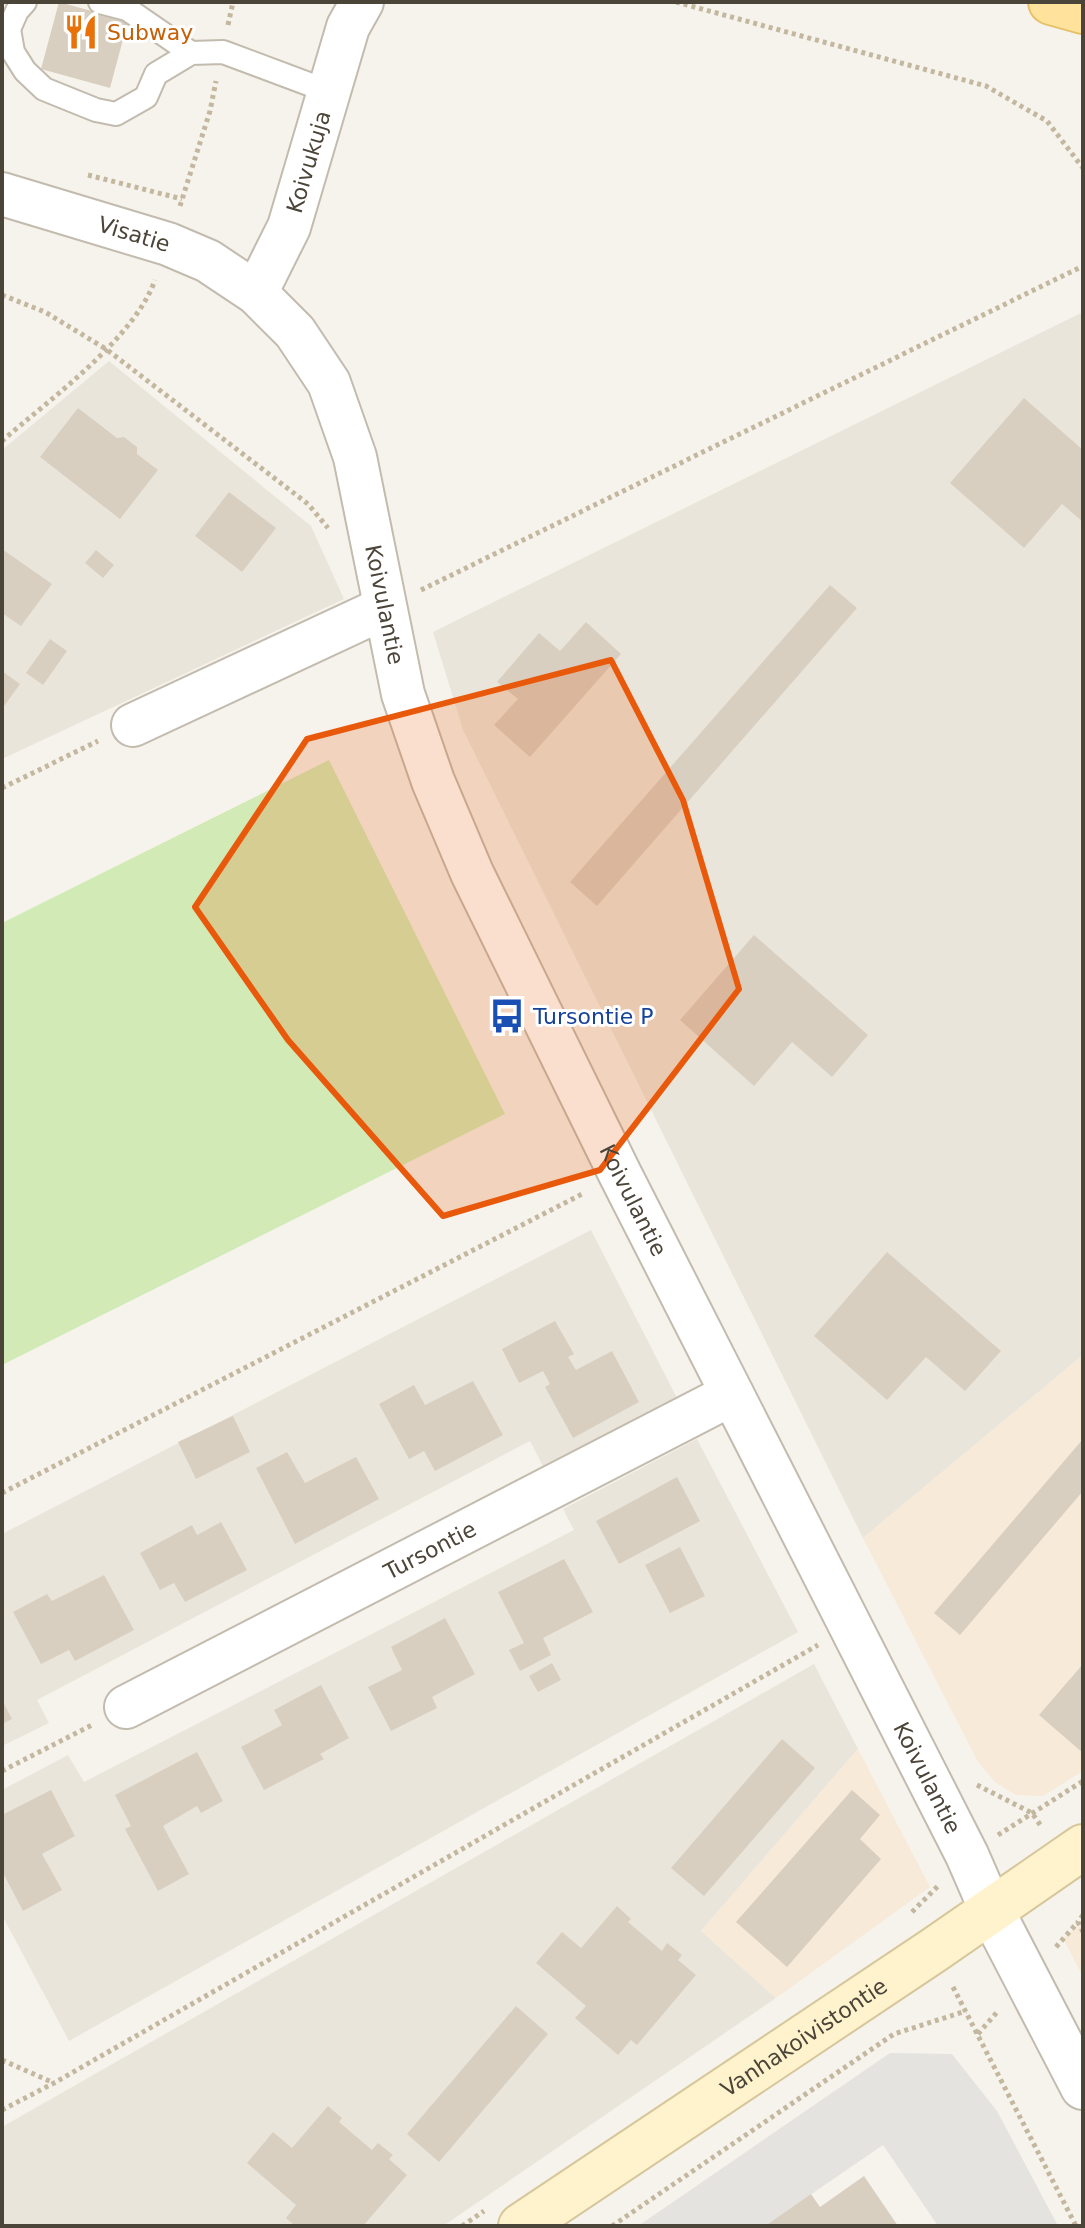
<svg xmlns="http://www.w3.org/2000/svg" width="1085" height="2228" font-family="'DejaVu Sans',sans-serif">
	<style>
		.residential { fill: #eae5da }
		.commercial { fill: #f7ead8 }
		.green { fill: #d2eab5 }
		.parking { fill: #e5e3e0 }
		.building { fill: #d8cfc1 }
		.lines { fill: none; stroke-linecap: round; stroke-linejoin: round }
		.service-casing { stroke: #c2bbae; stroke-width: 26 }
		.minor-casing { stroke: #c2bbae; stroke-width: 46 }
		.tertiary-casing { stroke: #c2bbae; stroke-width: 48 }
		.secondary-casing { stroke: #d6c79b; stroke-width: 48 }
		.primary-casing { stroke: #e6c16a; stroke-width: 48 }
		.path { stroke: #c4b79f; stroke-width: 5; stroke-dasharray: 4 4; stroke-linecap: butt }
		.service { stroke: #fff; stroke-width: 22 }
		.minor { stroke: #fff; stroke-width: 42 }
		.tertiary { stroke: #fff; stroke-width: 44 }
		.secondary { stroke: #fff3cd; stroke-width: 44 }
		.primary { stroke: #ffe39c; stroke-width: 44 }
		.marked { fill: #e8590c; fill-opacity: 0.2; stroke: #e8590c; stroke-width: 6; stroke-linejoin: round }
		.labels { text-anchor: middle; dominant-baseline: central; stroke-width: 6; stroke-linejoin: round; paint-order: stroke }
		.food-label { font-size: 22px; fill: #c56008; stroke: #fff; text-anchor: start }
		.street-label { font-size: 22px; fill: #4b4439; stroke: #fff }
		.transit-label { font-size: 22px; fill: #164399; stroke: #fff; text-anchor: start }
	</style>
	<rect width="100%" height="100%" fill="#f6f3ec"/>
	<path class="residential" d="M1083,312V1355L863,1538L463,730L433,632Z
		M109,361L311,526L344,599L2,759V450Z
		M591,1230L677,1398L544,1468L530,1441L37,1700L49,1723L2,1746V1534Z
		M697,1439L798,1632L69,2041L2,1915V1790L68,1755L84,1782L574,1530L563,1509Z
		M814,1664L858,1749L701,1931L776,1998L443,2226H2V2127Z"/>
	<path class="commercial" d="M1083,1355V1771L1043,1796L1016,1795L995,1782L978,1762L863,1538Z
		M858,1749L930,1887L776,1998L701,1931Z
		M1083,1923V1977L1063,1938Z"/>
	<path class="green" d="M329,760L505,1114L2,1365V923Z"/>
	<path class="parking" d="M890,2053L952,2054L997,2111L1058,2226H938L883,2145L765,2226H638Z"/>
	<path class="building" d="M59,2L128,21L110,88L41,69Z
		M1024,398L1083,450V522L1062,504L1024,548L950,483Z
		M78,408L117,438L124,437L137,447V454L158,470L120,519L40,457Z
		M229,492L276,528L242,572L195,536Z
		M2,549L52,584L21,626L2,613Z
		M96,550L114,565L103,578L85,563Z
		M830,585L857,608L597,906L570,882Z
		M586,622L621,654L530,757L494,725L518,699L497,682L539,633L560,651Z
		M50,639L67,651L43,685L26,673Z
		M2,671L20,684L2,709Z
		M754,935L868,1035L832,1077L792,1042L754,1086L680,1020Z
		M887,1252L1001,1351L965,1391L926,1357L887,1400L814,1336Z
		M555,1321L574,1354L568,1357L576,1370L612,1351L639,1402L573,1438L545,1387L550,1384L543,1371L519,1383L502,1349Z
		M473,1381L503,1435L435,1471L424,1451L409,1459L379,1404L414,1385L425,1405Z
		M233,1416L250,1452L196,1479L178,1442Z
		M1083,1439V1491L960,1635L934,1613Z
		M287,1452L305,1483L356,1457L379,1499L295,1544L256,1468Z
		M677,1477L700,1521L619,1564L596,1521Z
		M221,1522L247,1570L185,1602L174,1583L160,1590L140,1553L192,1525L197,1535Z
		M680,1547L705,1596L670,1613L645,1565Z
		M564,1559L593,1612L543,1638L551,1655L520,1671L509,1650L524,1643L498,1592Z
		M104,1575L134,1630L75,1661L69,1650L41,1664L13,1612L47,1594L52,1601Z
		M445,1618L475,1674L432,1697L437,1708L391,1731L368,1687L402,1670L391,1647Z
		M552,1663L561,1680L538,1692L529,1676Z
		M1083,1664V1753L1039,1715Z
		M321,1685L349,1738L320,1754L324,1759L264,1790L241,1747L282,1725L274,1710Z
		M2,1700L12,1719L2,1724Z
		M782,1739L815,1768L704,1896L671,1868Z
		M197,1752L223,1801L201,1813L197,1806L163,1826L189,1874L158,1891L125,1829L131,1826L115,1795Z
		M51,1790L75,1836L42,1854L62,1890L23,1911L2,1871V1815Z
		M852,1790L880,1815L860,1839L881,1859L787,1967L736,1922Z
		M617,1906L631,1919L628,1922L662,1951L667,1943L682,1955L678,1960L696,1975L637,2045L631,2040L618,2055L575,2018L586,2006L536,1963L562,1932L581,1948Z
		M516,2006L548,2034L439,2162L407,2134Z
		M328,2106L342,2118L339,2122L372,2150L378,2143L393,2155L389,2159L407,2175L363,2226H295L286,2218L296,2205L247,2163L273,2132L292,2148Z
		M864,2176L898,2226H765L811,2194L820,2207Z"/>
	<g class="lines">
		<g class="service-casing">
			<path id="service" d="M25,2L17,11L9,29L13,52L25,71L44,89L96,110L116,114L146,97L156,74L191,53L223,52L330,92
				M100,2L127,9L191,53"/>
		</g>
		<g class="minor-casing">
			<g id="minor">
				<path id="s1" d="M2,194L168,244L208,261L256,293L295,332L329,383L355,457L403,694L433,781L472,873L620,1174L967,1855L991,1910"/>
				<path id="s2" d="M256,293L289,227L348,27L362,2"/>
				<path d="M133,725L384,608"/>
				<path id="s3" d="M126,1707L732,1394"/>
			</g>
		</g>
		<g class="tertiary-casing">
			<path id="tertiary" d="M991,1910L1083,2087"/>
		</g>
		<g class="secondary-casing">
			<g id="secondary">
				<path id="s4" d="M521,2226L934,1950L1083,1847"/>
			</g>
		</g>
		<g class="primary-casing">
			<path id="primary" d="M1051,2L1083,11"/>
		</g>
		<path class="path" d="M676,2L986,86L1047,121L1083,168
			M228,25L233,2
			M88,175L182,199
			M180,206L210,111L216,81
			M2,295L45,312L106,349L308,504L328,528
			M2,441C50,399 134,339 155,280
			M421,590L1083,266
			M2,788L98,741
			M2,1493L584,1193
			M2,1771L94,1724
			M977,1785L1032,1813L1041,1826
			M998,1835L1083,1781
			M912,1912L939,1885
			M1083,1915L1078,1922L1083,1932
			M1056,1947L1078,1922
			M953,1987L1076,2226
			M978,2034L998,2011
			M2,2060L54,2083
			M2,2110L54,2083L818,1645
			M462,2226L484,2211
			M612,2226L894,2034L966,2011"/>
		<use href="#service" class="service"/>
		<use href="#minor" class="minor"/>
		<use href="#tertiary" class="tertiary"/>
		<use href="#secondary" class="secondary"/>
		<use href="#primary" class="primary"/>
	</g>
	<path class="marked" d="M611,660L683,800L739,989L600,1170L443,1216L288,1040L195,907L307,739Z"/>
	<defs>
		<g id="restaurant-bare" transform="scale(2.76)"><path d="M-5-6h1v4h1v-4h1v4h1v-4h1v5L-1.5 .5V6h-2V.5L-5-1ZM5-6V6H3V1.5H1.5Q1.5-4 5-6Z" fill="#e8710a" stroke="#fff" stroke-width="2.5" paint-order="stroke"/></g>
		<g id="bus-bare" transform="scale(2.76)"><path d="M-5-6H5V4H4V6H2V4H-2V6H-4V4H-5ZM-3.5-4V0h7V-4ZM-3.5 1.2v1.5H-2V1.2ZM2 1.2v1.5H3.5V1.2Z" fill="#1a4fb4" stroke="#fff" stroke-width="2.5" paint-order="stroke"/></g>
	</defs>
	<g fill-rule="evenodd">
		<use href="#restaurant-bare" x="81" y="32"/>
		<use href="#bus-bare" x="507" y="1016"/>
	</g>
	<g class="labels">
		<g class="food-label">
			<text x="107" y="32">Subway</text>
		</g>
		<g class="street-label">
			<text stroke="none"><textPath href="#s2" startOffset="142">Koivukuja</textPath></text>
			<text stroke="none"><textPath href="#s1" startOffset="138">Visatie</textPath></text>
			<text stroke="none"><textPath href="#s1" startOffset="620">Koivulantie</textPath></text>
			<text stroke="none"><textPath href="#s1" startOffset="1268">Koivulantie</textPath></text>
			<text stroke="none"><textPath href="#s3" startOffset="342">Tursontie</textPath></text>
			<text stroke="none"><textPath href="#s1" startOffset="1916">Koivulantie</textPath></text>
			<text stroke="none"><textPath href="#s4" startOffset="340">Vanhakoivistontie</textPath></text>
		</g>
		<g class="transit-label">
			<text x="533" y="1016">Tursontie P</text>
		</g>
	</g>
	<rect width="1085" height="2228" fill="none" stroke="#4b4439" stroke-width="8"/>
</svg>
